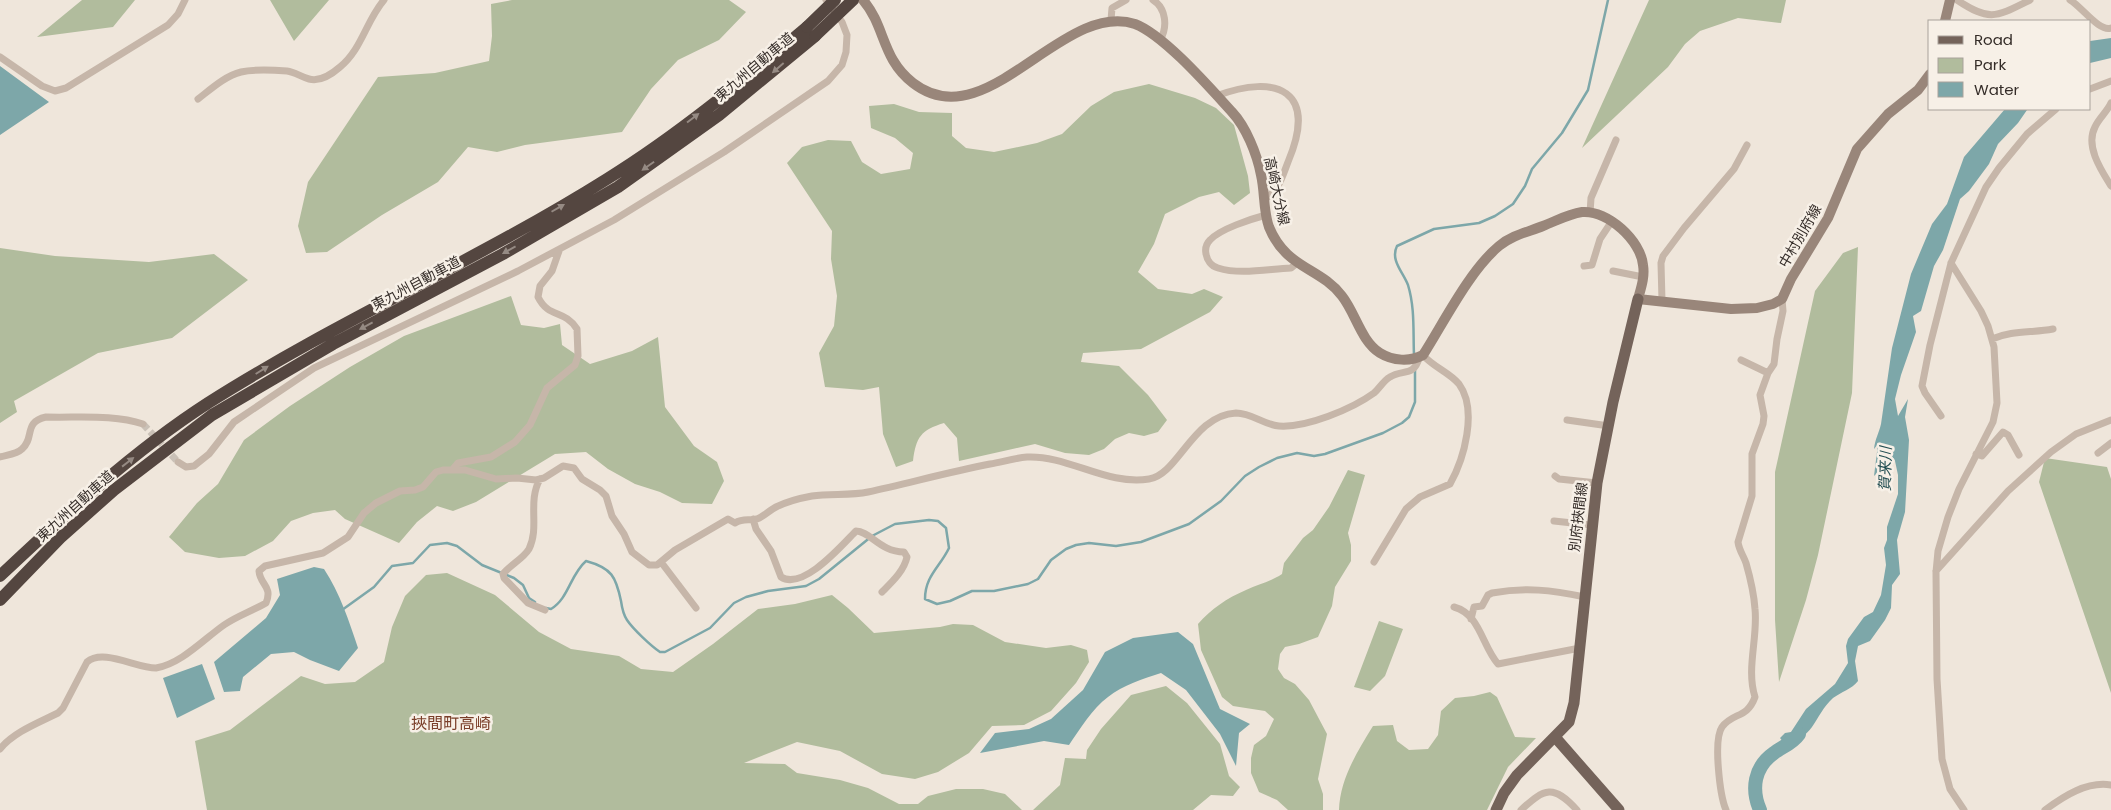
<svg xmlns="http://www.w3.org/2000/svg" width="2111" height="810" font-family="Poppins,'Noto Sans JP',sans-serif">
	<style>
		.green { fill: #b1bc9d }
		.water { fill: #7da7a9 }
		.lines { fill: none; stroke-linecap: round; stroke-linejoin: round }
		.stream { stroke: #7da7a9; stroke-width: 2.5 }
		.river { stroke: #7da7a9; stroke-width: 14 }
		.street-tunnel { stroke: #cac1b7; stroke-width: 7; stroke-dasharray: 7 3.5; stroke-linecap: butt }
		.street { stroke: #c6b6a9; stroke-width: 7 }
		.secondary { stroke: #99867a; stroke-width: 10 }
		.primary { stroke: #74635a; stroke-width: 11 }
		.highway { stroke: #544640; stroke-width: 12 }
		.highway-bridge { stroke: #544640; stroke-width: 12 }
		.oneway { fill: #958a83 }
		.labels { text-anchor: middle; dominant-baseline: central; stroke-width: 5; stroke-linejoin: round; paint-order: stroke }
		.street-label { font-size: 14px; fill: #342c28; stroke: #f7f0e7 }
		.water-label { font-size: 15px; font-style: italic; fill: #224d51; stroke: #f7f0e7 }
		.quarter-label { font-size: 16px; fill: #7a3e29; stroke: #f7f0e7 }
	</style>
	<rect width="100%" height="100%" fill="#efe6db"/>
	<path class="green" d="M82,0H135L113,27L37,37Z
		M270,0H329L294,41Z
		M512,0H729L746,12L719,40L678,60L651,89L622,132L525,145L497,152L468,147L438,182L382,215L327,252L306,253L298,226L308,182L378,77L435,73L489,61L492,36L491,4Z
		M1649,0H1786L1781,23L1738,18L1700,31L1685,44L1668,67L1582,148Z
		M1149,84L1195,98L1216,108L1234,125L1248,176L1250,193L1234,205L1219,192L1199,197L1165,214L1154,244L1138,272L1158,289L1192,294L1204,289L1223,297L1210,312L1141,349L1083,353L1081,362L1119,366L1148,395L1167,420L1158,432L1144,436L1129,433L1115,439L1104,449L1089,455L1065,453L1035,444L959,461L957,438L944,423C921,430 916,437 913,461L896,467L883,434L879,387L863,390L825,387L819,353L834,326L837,296L831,259L832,231L787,163L802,147L828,140L851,141L862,162L881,174L910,169L913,153L895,138L871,128L869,106L894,104L919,112L952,113V136L966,148L994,152L1037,143L1062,134L1091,106L1114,92Z
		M1858,247L1852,393L1818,555L1806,600L1779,682L1775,620V472L1815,291L1843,253Z
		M0,248L55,256L149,262L214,254L248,280L172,338L98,353L14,401L17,412L0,423Z
		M511,296L521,325L544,328L560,324L562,345L590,364L632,351L658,337L665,407L694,446L717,462L724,481L712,504L682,503L660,492L635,484L608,469L586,452L555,454L476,502L453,511L437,506L417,522L399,543L345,519L335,510L313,513L291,521L273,541L245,556L219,558L185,552L169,537L197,503L218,484L244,440L290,406L350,367L404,336Z
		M2045,458L2107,467L2111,479V693L2039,482Z
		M1348,470L1365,475L1348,533L1351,545V561L1335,587L1332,606L1318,637L1299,644L1285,647L1280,654L1278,669L1284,678L1295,684L1309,700L1327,734L1318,779L1323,794V810H1288L1277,800L1259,792L1251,773V758L1254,745L1266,736L1274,719L1265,711L1233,706L1222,697L1201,650L1198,624C1211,609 1227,598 1246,590C1259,584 1270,582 1282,574L1284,563L1303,538L1313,530L1329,507Z
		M447,573L495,595L539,632L571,649L619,656L641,669L673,672L713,644L758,609L795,604L832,595L848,608L874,633L940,627L953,624L973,625L1005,642L1046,648L1071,645L1087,650L1089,662L1076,683L1051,711L1024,725L992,726L969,753L938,772L915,779L882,774L840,751L797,742L744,763L785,764L797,773L840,780L868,788L899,804H918L928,796L956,789H983L1005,794L1022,810H207L195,741L230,730L301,676L325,684L355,682L384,662L392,627L405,596L426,575Z
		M1379,621L1403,629L1385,676L1370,691L1354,687Z
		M1166,686L1187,703L1220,744L1229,776L1240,787L1233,796L1211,795L1193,810H1033L1060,785L1065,758L1086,759L1087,750L1101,729L1131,695Z
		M1490,692L1497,697L1515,737L1536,738L1508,767L1487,810H1339C1340,779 1357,752 1373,726L1393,725L1397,741L1409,750L1428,749L1438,735L1441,711L1455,698L1474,696Z"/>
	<path class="water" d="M2111,38V58L2090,63V41Z
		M0,66L49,102L0,135Z
		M2005,109H2040L2027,110L2018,123L1998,144L1989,164L1969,191L1960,199L1943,250L1934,266L1921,311L1913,316L1916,332L1901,375L1895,399L1898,416L1908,399L1905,417L1909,440L1905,512L1897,540L1900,574L1892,585L1891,608L1885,620L1870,641L1858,646L1855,661L1858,681C1852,689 1841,692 1833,698C1823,707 1819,717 1812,727C1806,735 1797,742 1788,748L1780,738L1785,733L1791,732L1806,709L1835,684L1848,663L1846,646L1848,639L1864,617L1873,612L1881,595L1886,565L1884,548L1887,540V527L1898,494V475L1895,461L1885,445L1878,472L1874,476L1878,444L1874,449C1875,439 1879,433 1881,424L1892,348L1911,274L1932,224L1947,204L1964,157Z
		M314,567L324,569C340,593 349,621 358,648L339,671L310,660L294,652L271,654L243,677L240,691L224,692L214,662L266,618L280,595L277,579Z
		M1178,632L1193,644L1220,709L1250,724L1239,733L1236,766L1220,734L1186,690L1161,673C1143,679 1123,685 1108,697C1092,709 1080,729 1069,745L1044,741L980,753L995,733L1029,729L1051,719L1083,690L1105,652L1133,638Z
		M202,664L215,699L177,718L163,678Z"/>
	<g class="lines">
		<path class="stream" d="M1414,355C1413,331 1415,308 1408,285C1403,272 1390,260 1397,246L1434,229L1479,223L1495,216L1513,204L1525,186L1532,169L1562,133L1588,90L1608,0
			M546,608L551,609C569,598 570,575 586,561C612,568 616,577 621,601C622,608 623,614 627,620C633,629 651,646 660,652H665L710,628L734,603L746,597L768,591L806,586L819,579L872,536L895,524L929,520L938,521L946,528L949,548C940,567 925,576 925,599L937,604L950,601L972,591H994L1028,584L1038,579L1051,560L1066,549L1076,545L1089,543L1116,546L1141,542L1189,524L1221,501L1245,476L1259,467L1277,458L1297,453L1314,456L1325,454L1383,433L1402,423L1409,417L1415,402V370
			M342,610L374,587L392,566L413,563L430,545L447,543L457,546L482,565L514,578L523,585L529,598L535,602"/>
		<path class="river" d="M1760,810C1751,789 1754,767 1774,753C1782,747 1793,743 1799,734"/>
		<path class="street-tunnel" d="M143,424L178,462"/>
		<path class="street" d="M1153,0C1166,8 1168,27 1160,40
			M1957,0C1990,22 1996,17 2030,0
			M2070,0C2082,7 2099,32 2111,28
			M1111,20L1112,8L1126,0
			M0,57L42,86L55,91L66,88L168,25L178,14L185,0
			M2090,89L2111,81
			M1216,96C1278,73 1318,91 1288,162C1281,180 1280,188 1264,200
			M198,99C211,89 225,76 241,72C254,69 273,70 287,71C295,72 301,77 309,79C320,82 332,74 340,67C362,49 366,21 384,0
			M2111,103C2107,112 2099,118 2095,127C2085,146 2101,170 2111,186
			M1590,213L1591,198L1616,140
			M1266,215C1251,219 1220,229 1210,240C1206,244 1205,249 1206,254C1207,260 1211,266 1218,268C1240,275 1268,269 1291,268L1297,263
			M1951,263L1981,311L1988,326L1994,347L1997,403L1993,422L1959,489L1948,517L1938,551L1936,572L1937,679L1942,759L1950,789L1964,810
			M1584,266L1592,265L1600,239L1612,221
			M1613,271L1643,277
			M1662,301L1661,263L1663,256L1684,228L1734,169L1747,145
			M1992,339C2012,330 2032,333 2053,329
			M1741,360L1768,373
			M1941,416L1925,393L1922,386L1930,345L1951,263L1986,187L1999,168L2027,134L2056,109
			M1567,420L1609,426
			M2098,453L2111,443
			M1976,454L1982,456L2003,432L2008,435L2019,455
			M0,457C7,455 17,454 22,449C35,438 23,422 46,417C77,418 114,414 143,424
			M178,462L186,467L194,466L209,454L234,422L314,368L518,271L614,220L724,152L828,81L842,65L846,52L847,35L842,22L826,0
			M453,469L458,463L491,457L515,442L530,425L547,388L575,365L578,356L577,329C564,309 549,319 538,297L540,286L552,271L559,251
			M1555,476L1559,479L1597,483
			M540,479C527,502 540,527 529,549C523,559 510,565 503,574L504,578L528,603L545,610
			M753,519L756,529L771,551L781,577C803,591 842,545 856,531C870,531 880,552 904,552L907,557C904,571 892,582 882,592
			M1554,521L1591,525
			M661,562L696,608
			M1374,562L1406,509L1420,497L1450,484C1464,459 1478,410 1459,384C1449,372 1433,367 1423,355
			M1936,571L2008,491L2051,452L2076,434L2111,420
			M1454,607C1480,614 1482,646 1498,664L1580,648
			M1471,619L1474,607L1482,606L1488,595L1492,593C1526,587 1551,590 1585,597
			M0,749C14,732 38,723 58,713L63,708L87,662C103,648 136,668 156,668C181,664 204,639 224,625C237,616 252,611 266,603C273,586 260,585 259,571L265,566L323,553L348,537L364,513L376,503L400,491L415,490L423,487L436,472L443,470H465L496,479L517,478L536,480L544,478L563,466L574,468L582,479L600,490L606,496L612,516L624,534L632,552L649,565H657L675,550L728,519L735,523C743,518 748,521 757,519C763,517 770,510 776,507C786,502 801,498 812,496C830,493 850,496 868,492C909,483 949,472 990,464C1002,462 1015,458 1027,457C1068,455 1107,486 1149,479C1178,475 1193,415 1236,413C1252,413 1264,425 1279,426C1306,428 1352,409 1374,393C1380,388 1383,381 1390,377C1402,369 1414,377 1419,358
			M1521,810C1545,788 1553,784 1577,810
			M1726,810C1720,796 1713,740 1722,727C1733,712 1747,719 1755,697C1746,669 1758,638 1755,609C1754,594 1750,577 1746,563C1743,555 1739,550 1738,542L1752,496V454L1763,424L1764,416L1760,395L1768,373L1774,364L1777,339L1783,311L1782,299
			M2045,810C2064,796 2087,781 2111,785"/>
		<path class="secondary" d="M863,0C886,27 881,58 913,83C986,140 1062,0 1135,24C1164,35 1210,88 1232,112C1246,127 1257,154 1261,175C1265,192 1263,210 1269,227C1286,269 1320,267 1342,296C1356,314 1361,341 1380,353C1393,361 1410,362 1423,355C1444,322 1470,270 1499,246C1512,235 1528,232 1543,226C1556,221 1568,214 1582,212C1608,210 1641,241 1643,265C1645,277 1641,288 1638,299L1731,309L1757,308L1773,304L1782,299L1791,279L1828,218L1857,149L1888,114L1918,90L1930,74
			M1945,21L1950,0"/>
		<path class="primary" d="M1555,737L1619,810
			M1496,810L1504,793L1517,775L1569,722L1574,703L1597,483L1613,402L1638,299"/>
		<path class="highway" d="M0,576C66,514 132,452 208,403C337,321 478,260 607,179C678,135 743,81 807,27
			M0,600L60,538L114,490L212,415L333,344L503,254L618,187L719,115L815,36"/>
		<path class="highway-bridge" d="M807,27L835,0
			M815,36L853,0"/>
	</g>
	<defs><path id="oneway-solid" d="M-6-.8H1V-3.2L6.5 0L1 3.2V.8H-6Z" transform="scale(1.25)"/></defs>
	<g class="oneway">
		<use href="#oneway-solid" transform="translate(778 68) rotate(139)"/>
		<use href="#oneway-solid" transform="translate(693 118) rotate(-37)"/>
		<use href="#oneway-solid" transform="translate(648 166) rotate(145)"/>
		<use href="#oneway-solid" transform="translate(558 208) rotate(-30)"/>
		<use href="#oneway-solid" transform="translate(509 250) rotate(151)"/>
		<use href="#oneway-solid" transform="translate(366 326) rotate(152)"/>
		<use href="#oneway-solid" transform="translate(262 370) rotate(-32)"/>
		<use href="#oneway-solid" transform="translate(128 462) rotate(-38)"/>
	</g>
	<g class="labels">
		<g class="street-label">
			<text transform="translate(754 67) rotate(-40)">東九州自動車道</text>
			<text transform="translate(1277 191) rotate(77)">高崎大分線</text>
			<text transform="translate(1800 236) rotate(-60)">中村別府線</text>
			<text transform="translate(416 283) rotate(-28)">東九州自動車道</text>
			<text transform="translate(75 506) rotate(-42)">東九州自動車道</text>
			<text transform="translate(1578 517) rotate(-83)">別府挾間線</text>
		</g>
		<g class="water-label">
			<text transform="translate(1885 469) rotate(-89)">賀来川</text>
		</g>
		<g class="quarter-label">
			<text x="451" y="723">挾間町高崎</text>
		</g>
	</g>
	<rect x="1928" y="20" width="162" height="90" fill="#f7f0e7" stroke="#a9a29b"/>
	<rect x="1938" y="36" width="25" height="8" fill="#74635a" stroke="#a9a29b"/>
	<text x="1974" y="45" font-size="15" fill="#342c28">Road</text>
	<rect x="1938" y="58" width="25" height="15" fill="#b1bc9d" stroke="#a9a29b"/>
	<text x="1974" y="70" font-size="15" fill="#342c28">Park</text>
	<rect x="1938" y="82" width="25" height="15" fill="#7da7a9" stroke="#a9a29b"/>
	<text x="1974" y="95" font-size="15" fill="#342c28">Water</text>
</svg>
